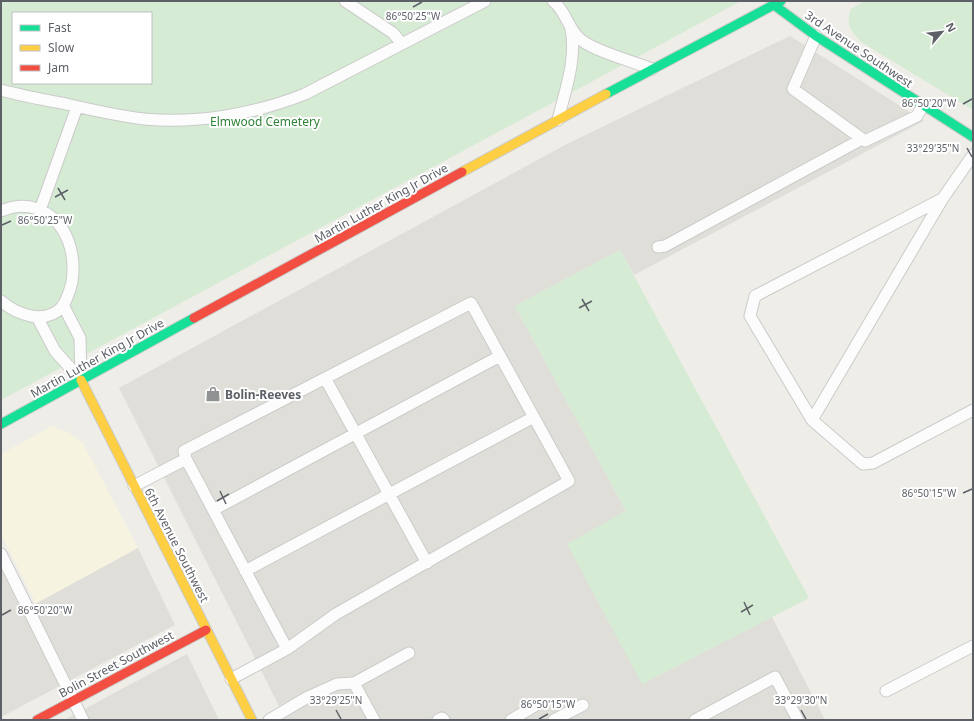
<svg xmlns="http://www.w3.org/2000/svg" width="974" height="721" font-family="'Noto Sans',sans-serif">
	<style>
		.commercial { fill: #f7f3e1 }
		.industrial { fill: #dfded9 }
		.green { fill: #d5ebd4; fill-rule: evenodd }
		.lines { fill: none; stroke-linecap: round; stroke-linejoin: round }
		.lane-casing { stroke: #cbcbca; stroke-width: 13 }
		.fast-casing { stroke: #c9cac9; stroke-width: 11 }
		.slow-casing { stroke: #c9cac9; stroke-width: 11 }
		.jam-casing { stroke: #c9cac9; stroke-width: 11 }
		.lane { stroke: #fcfcfc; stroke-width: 11 }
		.fast { stroke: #16e098; stroke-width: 9 }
		.slow { stroke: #ffcf43; stroke-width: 9 }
		.jam { stroke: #f24e42; stroke-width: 9 }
		.ticks { fill: none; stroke: #5d6167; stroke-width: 1.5 }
		.labels { text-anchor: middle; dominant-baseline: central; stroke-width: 4; stroke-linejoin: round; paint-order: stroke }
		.street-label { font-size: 12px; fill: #5d6167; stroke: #fff }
		.park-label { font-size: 12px; fill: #308338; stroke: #fff }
		.poi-label { font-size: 12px; font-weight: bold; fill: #5d6167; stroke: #fff; text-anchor: start }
		.ticks-label { font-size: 10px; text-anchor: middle; fill: #5d6167; stroke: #fff; stroke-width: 4; stroke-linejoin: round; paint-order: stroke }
	</style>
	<rect width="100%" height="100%" fill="#eeede8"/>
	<path class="commercial" d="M52,426L70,433L83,443L138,548L36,604L1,534V454Z"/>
	<path class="industrial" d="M790,36L924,121L634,275L620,250L515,306L626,511L642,684L772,617L825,720H286L119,388L565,145Z
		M138,548L175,625L1,717V565L24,610Z
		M187,654L219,720H64Z"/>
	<path class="green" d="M1,1H741L1,400ZM13,13H151V83H13Z
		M864,1H973V110L861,42C851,31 845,24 851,9Z
		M620,250L809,598L642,684L567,544L626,511L515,306Z"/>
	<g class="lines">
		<g class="lane-casing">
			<path id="lane" d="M345,1L393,33L402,44
				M553,1C566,11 568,29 580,39C593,51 635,62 652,69
				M816,36L793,89L865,141L917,116L923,105
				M1,90C23,96 45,100 66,104C92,110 118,116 144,119C198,124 255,114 305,94L485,1
				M558,120C565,90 577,60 571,29
				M973,155L943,198L812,420L863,464L873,463L973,410
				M40,210L77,107
				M1,211C15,205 28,204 42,211C68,224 76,254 72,282C70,290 67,300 62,307C45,325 17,315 1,301
				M658,247L665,246L862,139
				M63,305L80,338L81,380
				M37,317L55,351L81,380
				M325,378L427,563
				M812,420L750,316L755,296L942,199
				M186,459L184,451L471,303L569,481L336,614L287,649
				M134,486L186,459L287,649L231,679
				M213,510L500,356
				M1,554L83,720
				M245,571L534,417
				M886,691L973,646
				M269,720L306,698L337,684L354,683
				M374,720L354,683L409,653
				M438,720L442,718L444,720
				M511,720L538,704
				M554,720L583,705
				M695,720L775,677L798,720"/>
		</g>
		<g class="fast-casing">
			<path id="fast" d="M774,5L816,36L973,137
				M606,94L781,1
				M1,424L194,318"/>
		</g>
		<g class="slow-casing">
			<path id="slow" d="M462,172L606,94
				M81,380L252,720"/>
		</g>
		<g class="jam-casing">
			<path id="jam" d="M194,318L462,172
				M37,720L206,630"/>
		</g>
		<use href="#lane" class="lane"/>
		<use href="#fast" class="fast"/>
		<use href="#slow" class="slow"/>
		<use href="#jam" class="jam"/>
	</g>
	<path class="ticks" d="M413,7L422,2M963,104L972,99M967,148L972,157M58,188L65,200M55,197L68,190M2,225L11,221M582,299L589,311M579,308L592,301M220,491L226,504M963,493L972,489M217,501L229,494M744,602L750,615M741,612L753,605M2,615L11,610M336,710L341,719M801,710L806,719M539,719L548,714"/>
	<defs>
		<g id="shop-bare" transform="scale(1.2)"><path d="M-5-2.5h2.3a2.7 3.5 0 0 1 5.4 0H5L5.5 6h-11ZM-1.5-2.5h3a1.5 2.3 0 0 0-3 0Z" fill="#909294" stroke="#fff" stroke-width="2.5" paint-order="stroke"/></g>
	</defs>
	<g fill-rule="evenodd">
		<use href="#shop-bare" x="213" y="394"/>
	</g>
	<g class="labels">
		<g class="street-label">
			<text transform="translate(859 49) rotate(34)">3rd Avenue Southwest</text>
			<text transform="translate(381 203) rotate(-29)">Martin Luther King Jr Drive</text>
			<text transform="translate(97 358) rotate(-29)">Martin Luther King Jr Drive</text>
			<text transform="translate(177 545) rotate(63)">6th Avenue Southwest</text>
			<text transform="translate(116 664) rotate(-28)">Bolin Street Southwest</text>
		</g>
		<g class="park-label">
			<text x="265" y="121">Elmwood Cemetery</text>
		</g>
		<g class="poi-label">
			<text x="225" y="394">Bolin-Reeves</text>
		</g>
	</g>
	<g class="ticks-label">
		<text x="413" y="20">86°50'25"W</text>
		<text x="929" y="107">86°50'20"W</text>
		<text x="933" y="152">33°29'35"N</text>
		<text x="45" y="224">86°50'25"W</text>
		<text x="929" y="497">86°50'15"W</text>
		<text x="45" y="614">86°50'20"W</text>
		<text x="336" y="704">33°29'25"N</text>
		<text x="801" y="704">33°29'30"N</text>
		<text x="548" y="708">86°50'15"W</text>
	</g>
	<rect width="974" height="721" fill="none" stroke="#5d6167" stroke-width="4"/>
	<rect x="12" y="12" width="140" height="72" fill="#ffffff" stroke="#bec0c2"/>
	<rect x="20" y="25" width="20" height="6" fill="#16e098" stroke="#bec0c2"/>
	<text x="48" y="32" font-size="12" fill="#5d6167">Fast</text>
	<rect x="20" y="45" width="20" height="6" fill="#ffcf43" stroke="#bec0c2"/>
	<text x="48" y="52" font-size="12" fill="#5d6167">Slow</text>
	<rect x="20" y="65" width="20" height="6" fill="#f24e42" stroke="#bec0c2"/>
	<text x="48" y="72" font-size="12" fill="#5d6167">Jam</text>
	<g transform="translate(942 32) rotate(62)" stroke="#ffffff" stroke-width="3" paint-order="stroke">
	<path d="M0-3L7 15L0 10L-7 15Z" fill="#5d6167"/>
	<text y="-6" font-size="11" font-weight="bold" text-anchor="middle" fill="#5d6167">N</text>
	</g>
</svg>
